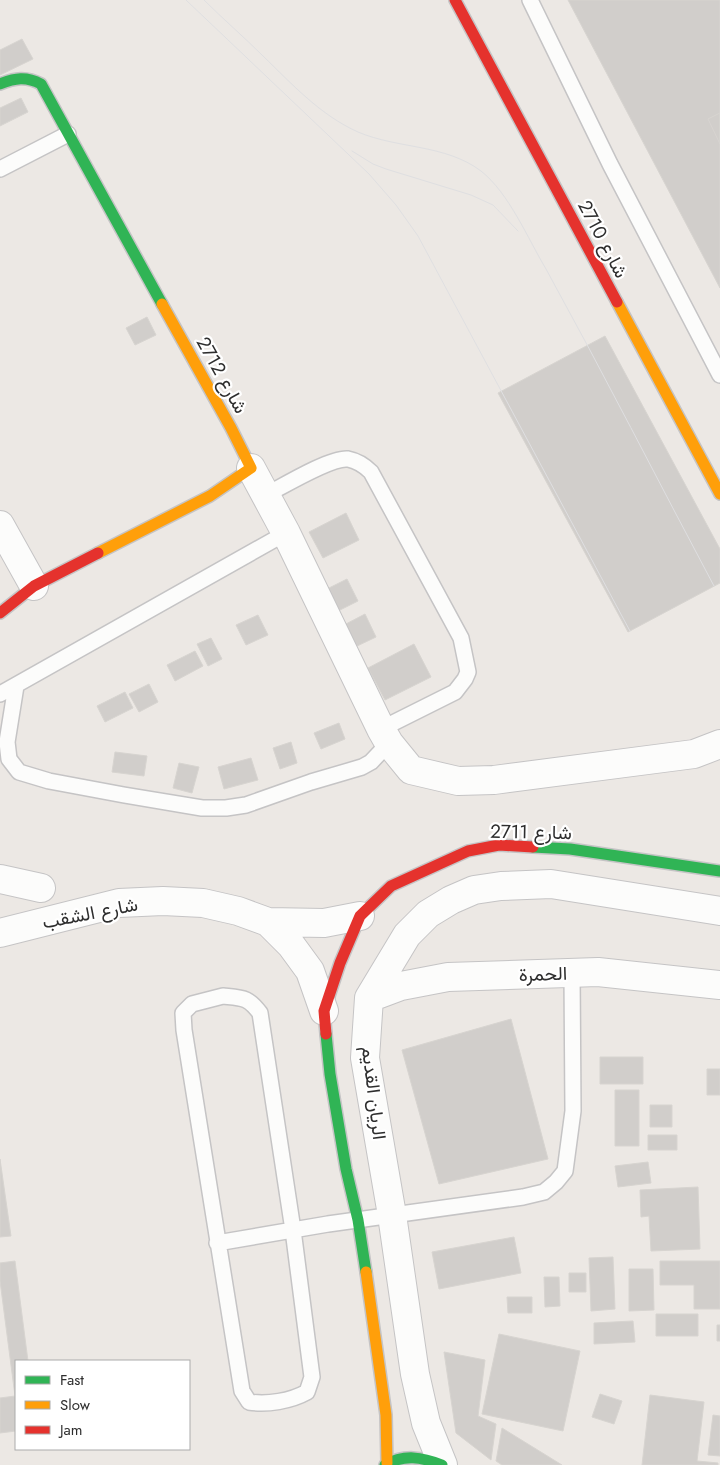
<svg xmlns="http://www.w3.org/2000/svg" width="720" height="1465" font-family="Jost,Vazirmatn,sans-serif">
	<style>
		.building { fill: #d1cecb; stroke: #d7d4d0 }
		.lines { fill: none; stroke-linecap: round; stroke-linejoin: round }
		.lane-casing { stroke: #c5c4c5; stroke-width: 18 }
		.street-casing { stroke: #c5c4c5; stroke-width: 30 }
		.fast-casing { stroke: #c5c4c5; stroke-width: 14 }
		.slow-casing { stroke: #c5c4c5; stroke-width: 14 }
		.jam-casing { stroke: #c5c4c5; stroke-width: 14 }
		.lane { stroke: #fcfcfb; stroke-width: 15 }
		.street { stroke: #fcfcfb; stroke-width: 28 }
		.fast { stroke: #30b455; stroke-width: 11 }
		.slow { stroke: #ff9f0a; stroke-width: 11 }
		.jam { stroke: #e5322d; stroke-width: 11 }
		.tram { stroke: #dfdfe1; stroke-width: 1 }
		.labels { text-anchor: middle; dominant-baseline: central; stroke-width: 4.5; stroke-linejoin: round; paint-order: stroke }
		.street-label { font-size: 19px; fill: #2e2e2e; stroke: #fff }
	</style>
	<rect width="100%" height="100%" fill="#ece8e4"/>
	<path class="building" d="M568,0H720V288Z
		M22,39L33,59L0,75V50Z
		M21,98L28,112L0,126V108Z
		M720,113V144L708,119Z
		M147,317L156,335L135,345L126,328Z
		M605,336L720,549V583L628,632L498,393Z
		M346,513L359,540L323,558L309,532Z
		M347,579L358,601L336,612L325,590Z
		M365,614L376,637L355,647L344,625Z
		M258,615L268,635L246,645L236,625Z
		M211,638L222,659L208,666L197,644Z
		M414,644L431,677L385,700L368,668Z
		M195,651L203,666L175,681L167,665Z
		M149,684L158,702L139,712L129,694Z
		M125,692L133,708L105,722L97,706Z
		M339,723L345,739L321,749L314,733Z
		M291,742L297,763L280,769L273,748Z
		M115,752L147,756L144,776L112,772Z
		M251,758L258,780L224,789L218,767Z
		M179,763L199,767L192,793L173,788Z
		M511,1019L548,1159L439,1184L402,1050Z
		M600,1057H643V1084H600Z
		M707,1069H720V1095H707Z
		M615,1090H639V1146H615Z
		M650,1105H672V1127H650Z
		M648,1135H677V1150H648Z
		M0,1159L11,1236L0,1237Z
		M648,1162L651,1183L618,1187L615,1166Z
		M698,1187L700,1249L651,1251L649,1216L641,1217L640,1190Z
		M514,1237L521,1273L439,1289L432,1252Z
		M613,1257L615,1309L591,1311L589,1258Z
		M15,1261L28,1361H16V1431L0,1433V1398L15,1396L0,1281V1263Z
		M660,1261H720V1309H694V1285H660Z
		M629,1269H653L654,1310L629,1311Z
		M569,1273H586V1292H569Z
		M544,1277H559L560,1306L545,1307Z
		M507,1297H532V1313H508Z
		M656,1314H698V1336H656Z
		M633,1321L635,1342L594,1344V1323Z
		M717,1325H720V1341H717Z
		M499,1334L580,1351L563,1431L482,1414Z
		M444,1352L485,1360L478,1416L496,1424L491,1460L456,1433Z
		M600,1394L622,1401L614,1424L592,1417Z
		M650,1395L704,1402L697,1461L718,1463V1465H642Z
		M713,1415L720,1416V1456L708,1455Z
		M502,1428L562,1465H502L496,1461Z"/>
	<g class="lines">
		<g class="lane-casing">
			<path id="lane" d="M530,0L610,164L720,375
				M0,169L68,134
				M266,495C283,486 331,457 348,459C358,461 364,465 371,472L461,638L468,672L465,679L455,692L381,729
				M16,686L7,742L9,759L19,772L49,781L124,795L202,808H226L246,805L311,782L362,767L371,762L389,743
				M0,694L286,533
				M223,996C243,998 248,997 260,1013L293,1230L312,1377L307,1392C291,1401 267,1405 249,1402L242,1391L184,1030L183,1013L192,1004Z
				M217,1243L328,1224L523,1197L544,1192L556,1182L565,1171L573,1111L572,973"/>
		</g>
		<g class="street-casing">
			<path id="street" d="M251,468L286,533L381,729L389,743L411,770L458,781L494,780L694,754L720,744
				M0,525L34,586
				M0,879L41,888
				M268,922L324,923L360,916
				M0,933L119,903L163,901L203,903L238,911L268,922L291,945L310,971L324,1011
				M369,998L401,986L448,977L598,972L720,985
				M443,1465L426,1423L415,1374L392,1215L365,1058L369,998L407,935L428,914L451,900L474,890L501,886L551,884L720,911"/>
		</g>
		<g class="fast-casing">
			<path id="fast" d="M0,84C15,78 26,76 41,84L162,304
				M533,847L570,849L720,871
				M326,1034L330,1074L346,1169L358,1220L366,1272
				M385,1465C404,1454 422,1457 442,1465"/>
		</g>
		<g class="slow-casing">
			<path id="slow" d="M617,302L720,494
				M98,553L210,496L251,468L231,428L162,304
				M366,1272L386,1415L387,1463"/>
		</g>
		<g class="jam-casing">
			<path id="jam" d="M455,0L617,302
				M0,613L34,586L98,553
				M326,1034L324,1011L340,963L360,916L391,886L468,851L499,845L533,847"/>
		</g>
		<use href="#lane" class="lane"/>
		<use href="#street" class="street"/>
		<use href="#fast" class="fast"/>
		<use href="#slow" class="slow"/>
		<use href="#jam" class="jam"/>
		<path class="tram" d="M186,0L369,174L396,205L418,236L630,631
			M204,0C223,19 244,37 263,56C292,84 320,115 358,132C398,149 445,144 481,171C509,193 528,239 546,269C604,374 658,481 714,586
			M352,151L373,164L386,169L471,195L493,205L518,231"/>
	</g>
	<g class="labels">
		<g class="street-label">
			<text transform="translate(603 239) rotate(62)">شارع 2710</text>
			<text transform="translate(222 375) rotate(61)">شارع 2712</text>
			<text transform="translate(531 832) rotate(1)">شارع 2711</text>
			<text transform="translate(90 913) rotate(-11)">شارع الشقب</text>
			<text transform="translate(543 974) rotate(-2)">الحمرة</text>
			<text transform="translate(374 1093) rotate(83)">الريان القديم</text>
		</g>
	</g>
	<rect x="15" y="1360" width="175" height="90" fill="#ffffff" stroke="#ababab"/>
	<rect x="25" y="1376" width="25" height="8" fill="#30b455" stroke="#ababab"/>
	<text x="60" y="1385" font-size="15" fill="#2e2e2e">Fast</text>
	<rect x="25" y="1401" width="25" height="8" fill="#ff9f0a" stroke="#ababab"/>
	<text x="60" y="1410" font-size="15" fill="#2e2e2e">Slow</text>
	<rect x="25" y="1426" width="25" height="8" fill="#e5322d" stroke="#ababab"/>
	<text x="60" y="1435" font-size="15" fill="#2e2e2e">Jam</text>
</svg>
